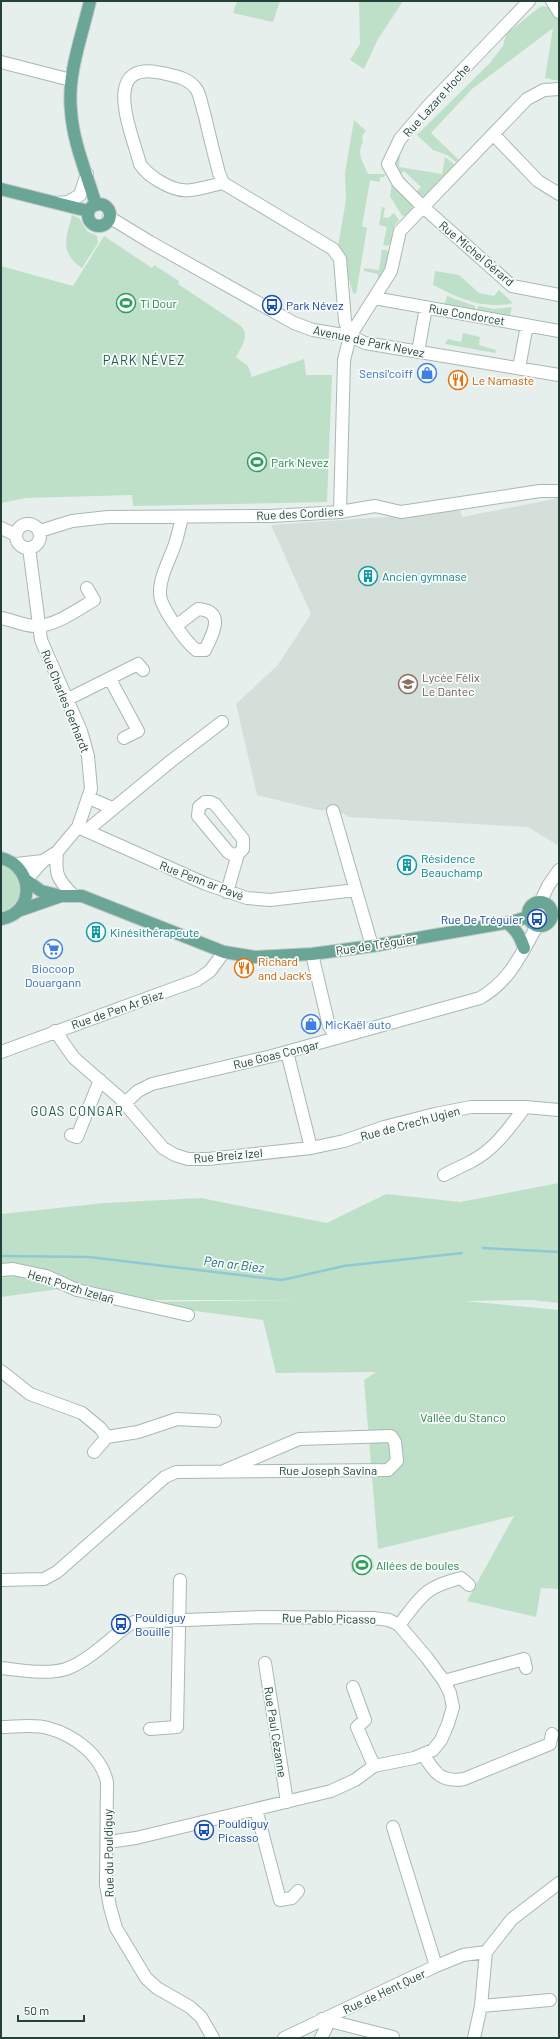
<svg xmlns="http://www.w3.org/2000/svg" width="560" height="2039" font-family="Barlow,sans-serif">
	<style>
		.built { fill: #d4dfda }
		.green { fill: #bfe0c8 }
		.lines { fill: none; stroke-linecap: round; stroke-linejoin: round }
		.stream { stroke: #8ec9d4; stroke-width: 2.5 }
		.minor-casing { stroke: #a8b8b2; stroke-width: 14 }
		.major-casing { stroke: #c2cac8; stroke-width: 14 }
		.minor { stroke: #fff; stroke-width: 12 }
		.major { stroke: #6aa596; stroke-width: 12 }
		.labels { text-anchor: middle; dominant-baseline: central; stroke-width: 3.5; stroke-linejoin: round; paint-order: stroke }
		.street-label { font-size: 12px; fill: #24423a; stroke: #f7fbf9 }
		.leisure-label { font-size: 12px; fill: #27864d; stroke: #f7fbf9; text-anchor: start }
		.transit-label { font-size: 12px; fill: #164399; stroke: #f7fbf9; text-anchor: start }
		.shop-label { font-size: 12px; fill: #366cbe; stroke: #f7fbf9; text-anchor: end }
		.food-label { font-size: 12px; fill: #c56008; stroke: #f7fbf9; text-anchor: start }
		.culture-label { font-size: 12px; fill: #0d838f; stroke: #f7fbf9; text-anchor: start }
		.education-label { font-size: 12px; fill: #785e54; stroke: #f7fbf9; text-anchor: start }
		.park-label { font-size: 12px; fill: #2d7a4b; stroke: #f7fbf9 }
		.neighbourhood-label { font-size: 13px; letter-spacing: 1px; fill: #1f5548; stroke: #f7fbf9 }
		.water-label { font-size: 13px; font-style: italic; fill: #1c6f80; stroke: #f7fbf9 }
	</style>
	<rect width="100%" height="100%" fill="#e6efeb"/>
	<path class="built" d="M559,498V846L528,827L349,817L338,811L318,810L257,795L236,704L278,665L311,614L271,525L399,516L459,506L462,517Z"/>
	<path class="green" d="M237,1H280L273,22L233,13Z
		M359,1H403L378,39L364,69L350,60L360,44Z
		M541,6L551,7L559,19V81L545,78L553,28L472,89L431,133L459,160L456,162L447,155L433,150L417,135L490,63L503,46L506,34Z
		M354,120L366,131L362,136L363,142C356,155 363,161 368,174H386L384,177H380V182L370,180L362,226L367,228L356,294L353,293L349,279H345L338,246L346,200L345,173Z
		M400,155L399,167L442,174L445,157L454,164L455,168L430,193L422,197L415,193L421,187L404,171L400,174L393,166Z
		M392,182L413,205V208L405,216H403C398,211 394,201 390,197Z
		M382,207L385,208L383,217L388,218L394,213L399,220L394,226L390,244L388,246L383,245L387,227L379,225Z
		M72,215L79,218L87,231L97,236L98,243L82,268C59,252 66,239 72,215Z
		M104,236L152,268L154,265L179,281L178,284L241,326C250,336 242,346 236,357L248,366L252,377L304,359L306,375H332L327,502L133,506L132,495L26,498L1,503V266L73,286Z
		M382,250H387L388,253L385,276L382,280H378V274L364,271V268L379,270Z
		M435,271L459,275L479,293L494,296L499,290L513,303C484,310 458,298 433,285Z
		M447,296L475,306V312L444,306Z
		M478,306L494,309L512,307L509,319L477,313Z
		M463,333L480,337L479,345L496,350L495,353L445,344L448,339L461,342Z
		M1,863C26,874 29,905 1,914Z
		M559,1183V1303L532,1300L464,1301L559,1310V1589L541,1588L536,1617L467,1601L514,1516L378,1549L364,1380L376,1372L276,1373L263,1320L127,1302L305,1300H125L81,1286L1,1297V1214L105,1203L201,1198L327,1223L386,1194L460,1202Z
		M372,1558L374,1568L352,1572L350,1562Z"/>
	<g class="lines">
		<path class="stream" d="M483,1248L559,1252
			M1,1256L89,1257L282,1280L344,1266L462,1253"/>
		<g class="minor-casing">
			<path id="minor" d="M529,1L429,105L400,139L388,164L398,182L422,206L512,286L559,295
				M552,1L559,12
				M1,62L71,80
				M493,134L538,181L559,194
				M223,183C195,189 185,197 159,181C151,176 145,172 140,164C132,133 99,59 162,73C176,76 189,78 197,90C201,98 202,108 205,116C209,135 214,154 219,173L223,183L333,249L340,259L345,321L350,336L344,360L340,512
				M56,203L68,202L80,195L87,174
				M109,217L150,242L294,323L313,330L350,336L365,343L559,375
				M374,298L559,331
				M350,336L391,271L400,231L527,99L544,90L559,89
				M418,352L426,307
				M519,368L527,325
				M16 536a12 12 0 1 1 24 0a12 12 0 1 1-24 0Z
				M1,528L16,535
				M40,531L72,521L108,517L271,516L340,512L375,506L401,512L540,491H559
				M1,618C13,620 26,627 38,626C57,625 78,609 94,600L87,588
				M176,626L198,609C226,611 213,634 205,650H196C186,642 160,607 160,594C159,578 170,559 175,544C178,535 180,526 182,517
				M110,679L138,731L124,738
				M68,699L138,664L143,670
				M89,798L112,808
				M205,802H210L215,804L243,839V849L238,854L233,855L228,852L198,816L199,807Z
				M333,811L372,946
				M78,827L206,884L247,898L270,900L356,890
				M86,831L171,761L222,722
				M57,852C55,874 57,879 73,895
				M16,864L43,861
				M26,880L43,861L57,852L78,827L91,789L88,756L81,731L41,640L29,548
				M227,892L238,854
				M541,901L548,886L559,870
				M312,954L329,1026L337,1038
				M55,1031L74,1058L120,1098L163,1148L175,1155L188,1159H208L311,1148L344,1141L384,1127L435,1114L471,1107H525L559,1110
				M1,1052L197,980L210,971L224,952
				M287,1052L311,1148
				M125,1103L138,1091L152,1084L272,1056L480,998C510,981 521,954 537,926
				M71,1135L77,1137L100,1080
				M444,1175C453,1170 463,1166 472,1161C495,1149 510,1127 525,1107
				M1,1270L13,1269L46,1276L77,1290L188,1315
				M1,1371L30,1394L82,1413L100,1428L107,1437L94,1452
				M107,1437L138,1432L177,1419L215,1421
				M1,1580L44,1579L57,1572L165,1477L176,1472L388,1470L397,1461L395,1442L391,1436L299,1439L226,1470
				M399,1625C421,1597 424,1587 461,1578L469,1585
				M265,1663L287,1802
				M1,1668C21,1670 46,1675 66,1669C87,1662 110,1639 127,1626L134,1622L261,1617L373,1618L389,1620L399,1625L427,1658L444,1681L450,1693L453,1707L448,1724L441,1740L433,1750L414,1758L374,1766L355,1780L331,1791L136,1838L108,1842
				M444,1681L524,1659L526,1668
				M353,1687L365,1720L357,1727L374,1766
				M1,1727C15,1727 34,1724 48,1728C74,1735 101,1755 107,1782L106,1885L110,1907L116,1928L146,1978L157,1988L190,2007L201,2017L213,2038
				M150,1729L177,1727L180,1580
				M423,1754C434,1772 441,1783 464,1779L550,1744L552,1734
				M256,1809L280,1900L292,1898L298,1891
				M393,1827L436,1966
				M486,1952L512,1919L559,1883
				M481,2006L550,2000
				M322,2019L393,2037
				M284,2038L436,1966L463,1955L486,1952
				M321,2038L326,2028L322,2019
				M474,2038L481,2006L486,1952"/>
		</g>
		<g class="major-casing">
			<path id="major" d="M90,1C82,36 67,74 71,111C73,143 87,174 96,205
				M1,189L88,211
				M88 215a11 11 0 1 1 22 0a11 11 0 1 1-22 0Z
				M1,858C34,866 36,913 1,919
				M26,880L41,891L61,896
				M528 914a12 12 0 1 1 24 0a12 12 0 1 1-24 0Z
				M18,911L61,896H82L224,952L255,957L312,954L372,946L511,922L528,917
				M507,923C517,930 520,937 524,948"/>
		</g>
		<use href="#minor" class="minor"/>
		<use href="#major" class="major"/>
	</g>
	<defs>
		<g id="stadium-ring" transform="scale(1)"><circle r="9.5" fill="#f7fbf9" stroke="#2e9e5b" stroke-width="1.5"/><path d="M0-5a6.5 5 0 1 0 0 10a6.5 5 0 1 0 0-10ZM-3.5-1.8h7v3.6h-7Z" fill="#2e9e5b"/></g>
		<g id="bus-ring" transform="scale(1)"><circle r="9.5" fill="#f7fbf9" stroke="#1a4fb4" stroke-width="1.5"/><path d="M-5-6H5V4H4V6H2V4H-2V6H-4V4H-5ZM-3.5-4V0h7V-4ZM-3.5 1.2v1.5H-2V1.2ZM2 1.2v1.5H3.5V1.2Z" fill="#1a4fb4"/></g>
		<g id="shop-ring" transform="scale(1)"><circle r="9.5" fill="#f7fbf9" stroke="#3f7fe0" stroke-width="1.5"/><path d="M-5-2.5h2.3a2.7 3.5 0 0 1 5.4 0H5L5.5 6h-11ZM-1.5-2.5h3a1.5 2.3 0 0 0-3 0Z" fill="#3f7fe0"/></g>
		<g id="restaurant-ring" transform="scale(1)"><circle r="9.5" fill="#f7fbf9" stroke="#e8710a" stroke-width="1.5"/><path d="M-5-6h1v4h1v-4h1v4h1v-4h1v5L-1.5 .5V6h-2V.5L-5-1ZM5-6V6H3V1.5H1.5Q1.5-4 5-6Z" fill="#e8710a"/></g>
		<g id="building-ring" transform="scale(1)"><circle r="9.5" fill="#f7fbf9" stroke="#0f9aa8" stroke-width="1.5"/><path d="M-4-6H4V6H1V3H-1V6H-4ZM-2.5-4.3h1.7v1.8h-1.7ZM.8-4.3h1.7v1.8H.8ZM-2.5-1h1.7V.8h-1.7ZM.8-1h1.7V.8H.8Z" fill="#0f9aa8"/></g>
		<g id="school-ring" transform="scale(1)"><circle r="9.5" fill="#f7fbf9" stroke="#8d6e63" stroke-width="1.5"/><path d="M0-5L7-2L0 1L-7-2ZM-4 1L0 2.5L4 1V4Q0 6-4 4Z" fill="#8d6e63"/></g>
		<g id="supermarket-ring" transform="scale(1)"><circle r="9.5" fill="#f7fbf9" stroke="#3f7fe0" stroke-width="1.5"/><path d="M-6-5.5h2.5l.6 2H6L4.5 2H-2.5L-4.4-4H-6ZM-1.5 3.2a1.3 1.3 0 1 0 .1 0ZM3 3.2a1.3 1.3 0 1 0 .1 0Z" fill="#3f7fe0"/></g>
	</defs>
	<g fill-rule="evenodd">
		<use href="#stadium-ring" x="126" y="303"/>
		<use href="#bus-ring" x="272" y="305"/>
		<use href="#shop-ring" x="427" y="373"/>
		<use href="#restaurant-ring" x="458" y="380"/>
		<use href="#stadium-ring" x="257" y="462"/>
		<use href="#building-ring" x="368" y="576"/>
		<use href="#school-ring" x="408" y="684"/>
		<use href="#building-ring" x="407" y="865"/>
		<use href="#bus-ring" x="537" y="919"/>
		<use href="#building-ring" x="96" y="932"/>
		<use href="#supermarket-ring" x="53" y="949"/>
		<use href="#restaurant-ring" x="244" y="968"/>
		<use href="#shop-ring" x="311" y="1024"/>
		<use href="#stadium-ring" x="362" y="1565"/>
		<use href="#bus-ring" x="121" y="1624"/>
		<use href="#bus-ring" x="204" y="1830"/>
	</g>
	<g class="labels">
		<g class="street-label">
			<text transform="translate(436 100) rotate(-48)">Rue Lazare Hoche</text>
			<text transform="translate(477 253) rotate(40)">Rue Michel Gérard</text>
			<text transform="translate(467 314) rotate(10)">Rue Condorcet</text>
			<text transform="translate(369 341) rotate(12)">Avenue de Park Nevez</text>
			<text transform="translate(300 513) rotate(-3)">Rue des Cordiers</text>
			<text transform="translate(66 701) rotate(68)">Rue Charles Gerhardt</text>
			<text transform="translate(202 880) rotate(21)">Rue Penn ar Pavé</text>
			<text transform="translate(376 944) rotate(-9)">Rue de Tréguier</text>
			<text transform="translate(117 1009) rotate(-19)">Rue de Pen Ar Biez</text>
			<text transform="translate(276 1054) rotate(-14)">Rue Goas Congar</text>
			<text transform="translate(410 1123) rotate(-15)">Rue de Crec'h Ugien</text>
			<text transform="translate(228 1155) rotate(-5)">Rue Breiz Izel</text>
			<text transform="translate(71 1286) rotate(17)">Hent Porzh Izelañ</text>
			<text x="328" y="1470">Rue Joseph Savina</text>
			<text transform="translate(329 1618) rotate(1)">Rue Pablo Picasso</text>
			<text transform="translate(276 1732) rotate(81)">Rue Paul Cézanne</text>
			<text transform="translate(108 1853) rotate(-91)">Rue du Pouldiguy</text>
			<text transform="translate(384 1991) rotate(-25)">Rue de Hent Quer</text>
		</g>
		<g class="leisure-label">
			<text x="140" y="303">Ti Dour</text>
			<text x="271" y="462">Park Nevez</text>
			<text x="376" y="1565">Allées de boules</text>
		</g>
		<g class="transit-label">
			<text x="286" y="305">Park Névez</text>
			<text x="523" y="919" text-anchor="end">Rue De Tréguier</text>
			<text x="135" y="1617">Pouldiguy<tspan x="135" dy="14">Bouille</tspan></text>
			<text x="218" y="1823">Pouldiguy<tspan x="218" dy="14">Picasso</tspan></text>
		</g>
		<g class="shop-label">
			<text x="413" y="373">Sensi'coiff</text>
			<text x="53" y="968" text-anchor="middle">Biocoop<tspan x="53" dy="14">Douargann</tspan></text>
			<text x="325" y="1024" text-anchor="start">MicKaël auto</text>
		</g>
		<g class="food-label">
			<text x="472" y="380">Le Namaste</text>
			<text x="258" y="961">Richard<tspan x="258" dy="14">and Jack's</tspan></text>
		</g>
		<g class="culture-label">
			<text x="382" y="576">Ancien gymnase</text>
			<text x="421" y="858">Résidence<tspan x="421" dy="14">Beauchamp</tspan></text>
			<text x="110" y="932">Kinésithérapeute</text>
		</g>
		<g class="education-label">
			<text x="422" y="677">Lycée Félix<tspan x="422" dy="14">Le Dantec</tspan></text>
		</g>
		<g class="park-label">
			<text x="463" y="1417">Vallée du Stanco</text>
		</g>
		<g class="neighbourhood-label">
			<text x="144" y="360">PARK NÉVEZ</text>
			<text x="77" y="1111">GOAS CONGAR</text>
		</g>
		<g class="water-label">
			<text transform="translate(234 1264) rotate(7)">Pen ar Biez</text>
		</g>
	</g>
	<rect width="560" height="2039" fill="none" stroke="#24423a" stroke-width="4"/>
	<path d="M18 2015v6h66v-6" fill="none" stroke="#24423a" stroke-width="2"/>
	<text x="24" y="2015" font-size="12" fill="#24423a" stroke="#f7fbf9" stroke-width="3" paint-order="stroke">50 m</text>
</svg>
